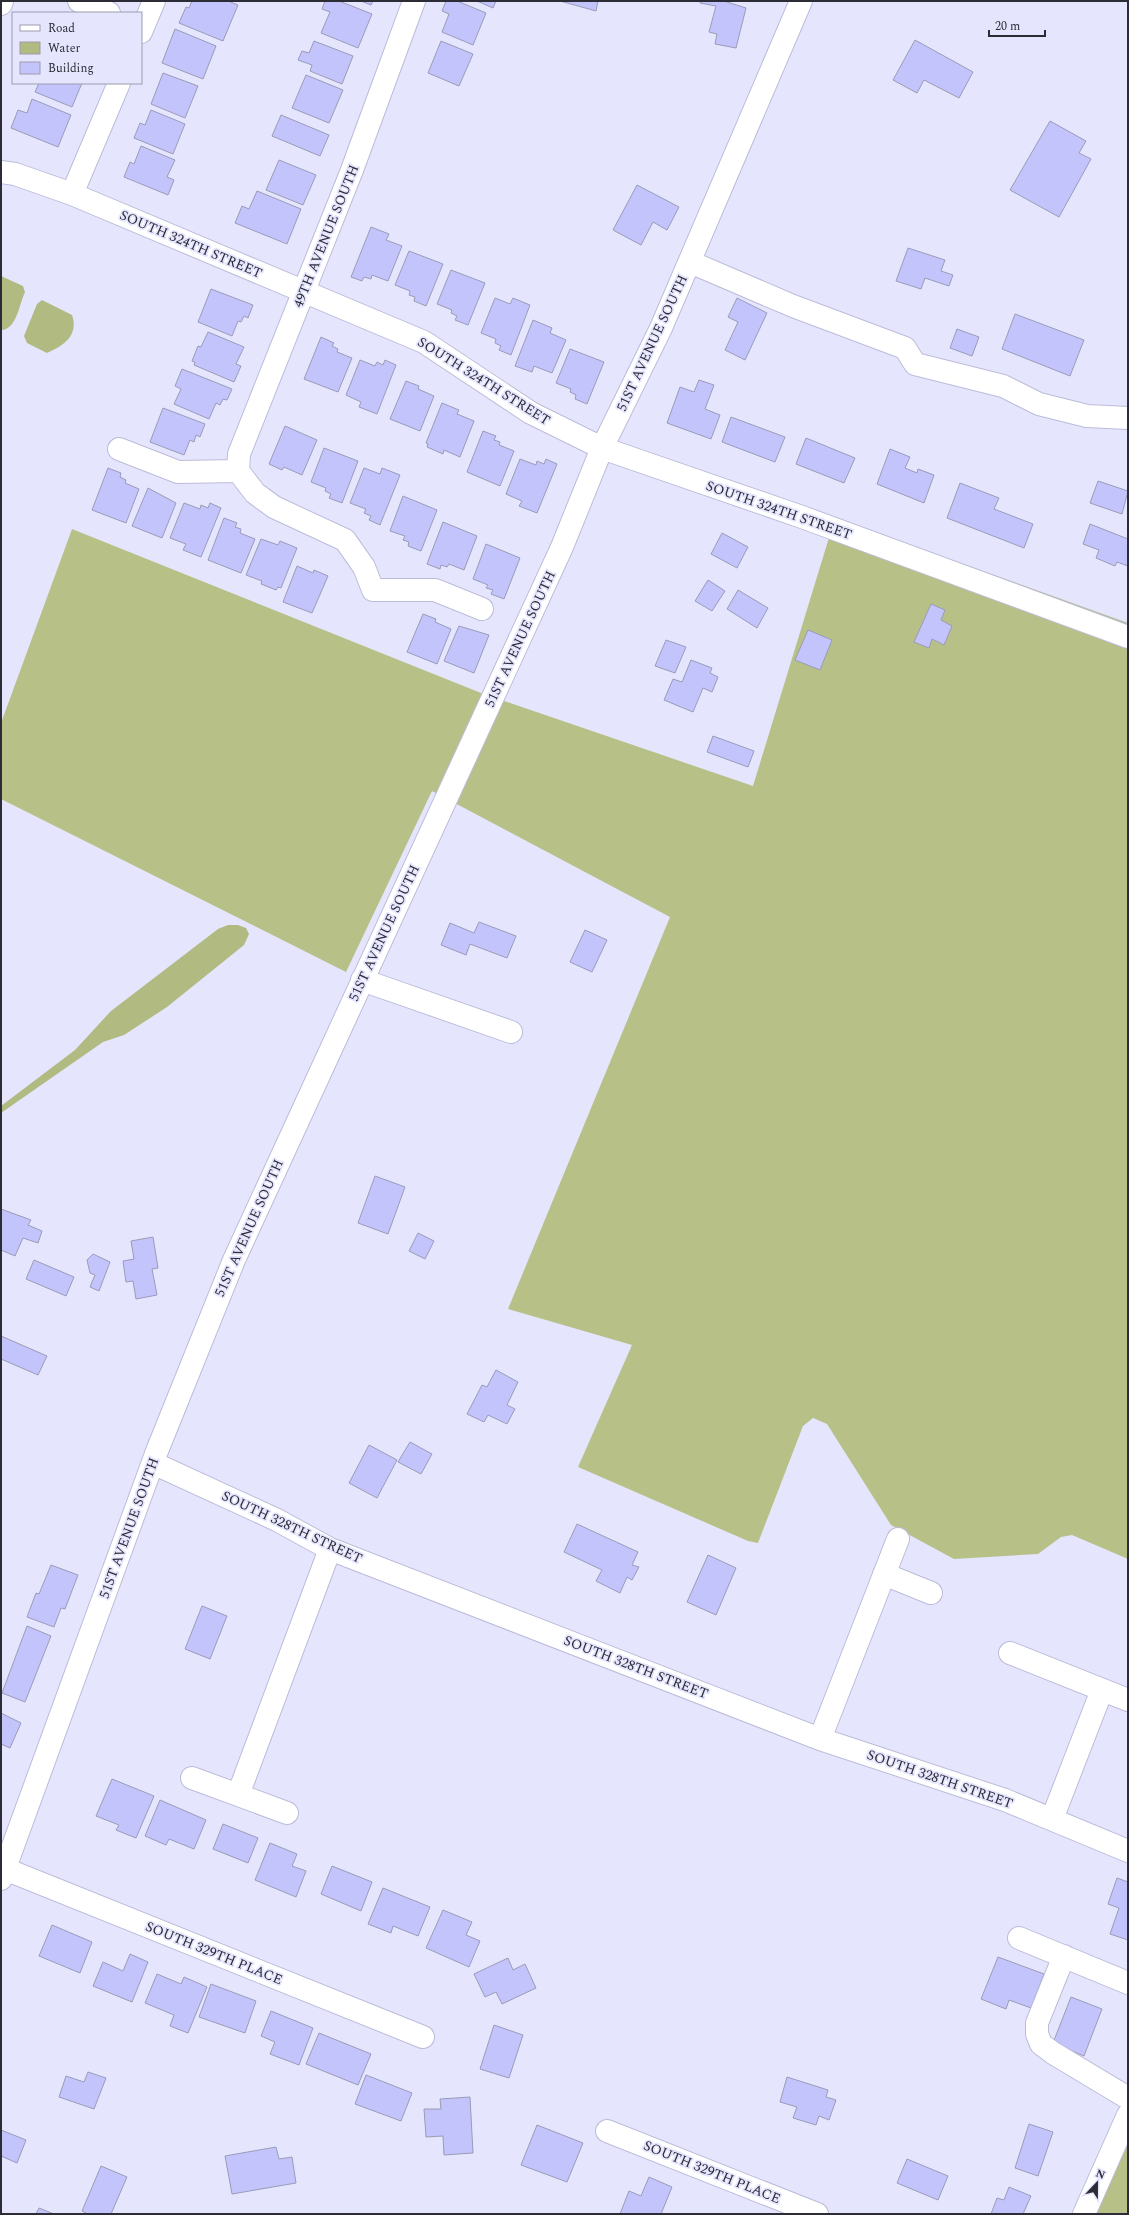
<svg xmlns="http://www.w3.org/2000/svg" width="1129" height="2215" font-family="Spectral,serif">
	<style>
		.forest { fill: #b7c187 }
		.water { fill: #b0ba81 }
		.building { fill: #c4c4fc; stroke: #9a9bb7 }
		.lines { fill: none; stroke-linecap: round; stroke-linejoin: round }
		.minor-casing { stroke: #bcbcd9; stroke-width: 24 }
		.minor { stroke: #fff; stroke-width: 22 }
		.labels { text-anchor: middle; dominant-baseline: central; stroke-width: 3.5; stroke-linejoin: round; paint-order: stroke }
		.street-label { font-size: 14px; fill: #2c2c37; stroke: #e5e6fe }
	</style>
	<rect width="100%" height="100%" fill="#e5e6fe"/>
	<path class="forest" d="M835,518L1128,623V1559L1072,1535L1061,1537L1038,1554L954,1559L891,1525L827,1424L813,1418L803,1426L758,1543L748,1541L578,1467L632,1345L508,1309L670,917L432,791L346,972L1,799V723L72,529L481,693L753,786Z
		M1128,2138V2214H1093Z"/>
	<path class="water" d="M1,276L23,286L25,292C19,305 17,327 3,330L1,329Z
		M42,300L72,315C79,335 64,346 47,353L27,343L24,336L37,304Z
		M228,925H238L246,928L249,934L244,945L167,1007L124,1035L103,1042L1,1113V1106L75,1050L111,1011L218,929Z"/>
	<path class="building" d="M192,1H228L238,5L223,41L179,23L186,7L189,8Z
		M325,1H339L372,14L358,48L321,33L330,12L322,9Z
		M361,1H373L371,5Z
		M446,1H457L486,13L473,45L442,32L449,14L442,11Z
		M477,1H496L493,8Z
		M560,1H598L596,11Z
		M700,1H724L746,8L736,48L715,44L717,34L709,32L716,6L700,3Z
		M175,29L216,46L203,79L162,63Z
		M915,40L973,72L959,98L924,80L917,93L893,80Z
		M314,41L353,56L342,84L310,71L312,65L298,60L302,51L309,53Z
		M441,41L473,54L459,86L428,73Z
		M163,73L198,86L185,118L151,104Z
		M306,75L343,90L329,123L292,108Z
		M39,83H82L72,107L35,92Z
		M32,99L71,115L58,147L11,128L18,110L27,113Z
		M151,110L185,124L173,154L134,138L140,123L145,125Z
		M281,115L329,135L320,156L272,136Z
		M1050,121L1086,141L1079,153L1091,159L1059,217L1010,190Z
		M141,146L175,160L167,177L174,180L168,195L124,177L130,162L134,164Z
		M279,160L316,175L303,205L266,190Z
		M637,185L679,207L667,230L653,222L641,245L613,230Z
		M257,191L301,209L287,244L235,223L242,206L249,209Z
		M371,227L389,234L386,240L402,246L388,281L372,275L371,279L364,277L362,281L351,277Z
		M908,248L945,260L941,271L953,275L949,286L925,278L921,289L896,281Z
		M409,251L443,264L426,306L414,301L415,297L409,295L410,291L395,285Z
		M451,270L485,283L468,325L455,320L457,316L451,313L452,310L437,304Z
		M211,289L253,305L248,318L244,316L241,322L238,321L232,336L198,322Z
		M495,298L510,304L513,298L530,305L511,355L499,350L501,346L495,343L496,339L481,333Z
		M737,298L767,313L745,360L725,350L738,322L728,317Z
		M1015,314L1084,340L1070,376L1002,349Z
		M533,320L552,328L550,333L566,340L552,373L534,366L532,372L515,366Z
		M957,329L979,337L972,356L950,348Z
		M208,332L244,347L236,364L241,366L234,382L194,365L195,362L192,361L198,346L201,347Z
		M321,337L334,343L332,346L338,349L337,352L352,358L338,392L304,379Z
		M570,349L604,362L587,404L575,399L576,395L570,392L571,389L556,383Z
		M360,360L375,366L377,362L383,365L385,360L396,365L377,414L359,407L361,402L346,395Z
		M182,369L232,389L227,400L223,399L220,405L216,403L209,419L174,404L181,389L175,386Z
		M699,380L714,385L705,409L720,415L711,439L667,423L680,387L694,392Z
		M406,381L419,386L418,389L434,396L420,431L390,419Z
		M442,403L459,410L457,414L474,421L460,457L444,450L443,454L427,447L428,444L426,443Z
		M163,408L205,424L200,437L196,435L194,442L190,440L184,455L150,442Z
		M731,417L785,437L775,462L722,442Z
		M285,426L317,440L302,475L284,467L282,470L269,464Z
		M483,431L496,436L494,440L500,442L499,445L514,451L500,486L467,472Z
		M806,438L855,458L844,483L796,464Z
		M324,448L358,461L342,503L329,498L331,494L325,491L326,488L311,482Z
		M890,449L910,457L905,468L917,473L918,469L934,475L924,503L877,484Z
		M520,459L536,465L537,461L544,464L546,459L557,464L537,513L519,506L522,501L506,494Z
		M108,468L121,473L120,477L126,480L125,483L139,489L126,523L92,510Z
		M364,468L380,474L382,468L400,475L380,525L369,520L371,516L364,513L366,509L350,503Z
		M1098,481L1128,491L1122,514L1090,503Z
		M960,483L999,498L994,509L1033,524L1024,548L947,518Z
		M148,488L176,503L162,538L132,526Z
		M403,496L437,510L421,551L408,546L409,542L403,540L405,536L390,531Z
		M184,503L200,509L201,505L208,508L210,503L221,508L201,557L183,550L186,544L170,538Z
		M224,518L237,523L235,527L241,529L240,533L255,539L241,573L208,560Z
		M443,522L477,536L464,570L449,564L447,567L441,565L440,569L427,564Z
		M1090,524L1128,539V566L1117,562L1115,566L1096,558L1099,550L1083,544Z
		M722,533L748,547L737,568L711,554Z
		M261,539L278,545L280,541L297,548L281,588L278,587L276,590L261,584L262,581L246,575Z
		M486,544L520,558L504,599L491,594L493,590L486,588L488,585L473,579Z
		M297,566L313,573L314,570L328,576L312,613L283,602Z
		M708,580L725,591L712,611L695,601Z
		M738,590L768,608L757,628L727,609Z
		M931,604L945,610L941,620L952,626L944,645L932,639L929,648L914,642Z
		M423,614L436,619L435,622L451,629L437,664L407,652Z
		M459,626L489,635L474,673L444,661Z
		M808,630L832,640L820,670L795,660Z
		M666,640L686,647L675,673L655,666Z
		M691,660L712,668L710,673L718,677L712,692L703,688L693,712L664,700L673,679L682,682Z
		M713,736L754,751L748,767L707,752Z
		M479,922L516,936L507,958L470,944L466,955L441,945L450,923L474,933Z
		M585,930L607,940L592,972L570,962Z
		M375,1176L405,1187L388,1234L358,1223Z
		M1,1209L31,1220L28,1225L42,1231L38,1243L23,1238L15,1256L1,1250Z
		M418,1233L434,1241L425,1259L409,1251Z
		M153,1237L158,1268L152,1269L157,1295L136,1299L133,1281L126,1282L123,1261L134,1259L131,1241Z
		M93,1254L110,1262L99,1291L90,1287L95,1275L90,1273L87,1260Z
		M34,1260L74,1277L66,1296L26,1279Z
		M1,1336L47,1356L38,1375L1,1359Z
		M496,1370L518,1382L507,1405L515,1409L507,1424L488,1415L484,1422L467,1414L482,1385L487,1387Z
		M410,1442L432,1454L421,1474L398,1462Z
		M369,1445L397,1460L377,1498L349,1483Z
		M577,1524L638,1552L632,1565L639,1567L632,1580L627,1577L620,1593L596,1581L602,1570L564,1552Z
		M708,1555L736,1568L716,1615L687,1602Z
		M51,1565L78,1575L65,1609L61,1608L54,1627L27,1617L36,1593L39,1594Z
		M202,1606L227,1616L210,1659L185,1649Z
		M27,1626L51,1636L25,1702L2,1693Z
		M1,1713L21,1723L10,1748L1,1744Z
		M112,1779L154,1796L136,1838L116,1830L119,1825L96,1816Z
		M160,1800L206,1820L194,1849L169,1839L166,1845L145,1836Z
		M223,1824L258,1838L248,1863L213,1849Z
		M270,1843L297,1854L292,1866L306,1871L296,1897L255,1880Z
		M332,1866L372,1882L361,1911L321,1894Z
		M1117,1878L1128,1882V1940L1110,1934L1119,1908L1108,1904Z
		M383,1888L430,1907L418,1936L393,1926L391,1933L368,1924Z
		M443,1910L472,1922L466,1935L480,1941L469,1967L426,1948Z
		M52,1925L92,1942L80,1973L39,1956Z
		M130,1954L148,1962L132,2002L93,1986L103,1962L123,1971Z
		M998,1957L1044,1974L1031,2008L1009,2000L1006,2009L981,1999Z
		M508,1958L513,1970L525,1964L536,1988L502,2004L496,1992L485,1997L474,1974Z
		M157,1974L181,1984L184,1977L207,1987L188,2033L170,2026L174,2015L145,2003Z
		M211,1984L256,2001L245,2033L199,2017Z
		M1071,1997L1102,2009L1084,2056L1053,2043Z
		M271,2011L313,2028L299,2065L270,2054L275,2042L261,2036Z
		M494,2025L523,2035L509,2078L480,2069Z
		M319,2033L371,2054L358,2085L306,2064Z
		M88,2072L106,2078L94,2109L59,2097L66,2076L84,2082Z
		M366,2075L412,2093L401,2121L355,2104Z
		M787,2077L828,2090L826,2097L836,2100L829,2120L819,2116L816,2125L793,2118L797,2107L780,2102Z
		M470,2097L473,2153L444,2155L443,2136L426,2137L424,2109H441L440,2099Z
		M1029,2124L1053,2132L1038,2176L1015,2168Z
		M537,2125L583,2143L567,2182L521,2165Z
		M1,2130L26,2140L17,2163L1,2156Z
		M276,2147L279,2159L292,2157L296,2183L232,2194L225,2156Z
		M907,2159L948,2176L938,2200L897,2183Z
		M101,2166L127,2177L111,2214H88L82,2211Z
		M649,2177L672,2187L661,2214H620L629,2191L641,2196Z
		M1009,2187L1031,2196L1023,2214H991L997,2198L1004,2200Z
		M39,2208L54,2214H36Z"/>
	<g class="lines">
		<g class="minor-casing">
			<path id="minor" d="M79,1L109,13
				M1,4L2,1
				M141,32L154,1
				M1,172L15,174L72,194L424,342L531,413L602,448L802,517L1128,637
				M72,194L119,83
				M690,262L793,306L905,348L915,364L1003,386L1039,404L1087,416L1128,418
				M119,449L178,472L238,471
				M238,471L239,454L352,170L414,1
				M238,471L255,493L274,507L345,540L364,567L373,590H435L482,609
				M362,980L511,1032
				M153,1463L277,1520L330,1549L820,1739L1005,1800L1128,1851
				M884,1574L931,1593
				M1010,1653L1128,1700
				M820,1739L898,1539
				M192,1778L287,1813
				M238,1795L330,1549
				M1052,1819L1102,1690
				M5,1869L423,2037
				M1,1879L157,1451L234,1260L562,547L602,448L661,328L801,1
				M1019,1938L1128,1983
				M1064,1956L1037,2023V2034L1041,2044L1053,2053L1128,2098
				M607,2131L817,2214
				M1084,2214L1128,2115"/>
		</g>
		<use href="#minor" class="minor"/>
	</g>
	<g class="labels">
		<g class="street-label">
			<text transform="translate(326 236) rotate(-68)">49TH AVENUE SOUTH</text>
			<text transform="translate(191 244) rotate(23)">SOUTH 324TH STREET</text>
			<text transform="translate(652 343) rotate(-65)">51ST AVENUE SOUTH</text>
			<text transform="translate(484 381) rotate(32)">SOUTH 324TH STREET</text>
			<text transform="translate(779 510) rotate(19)">SOUTH 324TH STREET</text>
			<text transform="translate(520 639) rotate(-65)">51ST AVENUE SOUTH</text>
			<text transform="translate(384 933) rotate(-65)">51ST AVENUE SOUTH</text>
			<text transform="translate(249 1228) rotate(-66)">51ST AVENUE SOUTH</text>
			<text transform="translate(292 1527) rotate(25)">SOUTH 328TH STREET</text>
			<text transform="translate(129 1528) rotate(-70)">51ST AVENUE SOUTH</text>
			<text transform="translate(636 1667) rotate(21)">SOUTH 328TH STREET</text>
			<text transform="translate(940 1779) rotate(19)">SOUTH 328TH STREET</text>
			<text transform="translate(214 1953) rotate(22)">SOUTH 329TH PLACE</text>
			<text transform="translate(712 2172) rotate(22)">SOUTH 329TH PLACE</text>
		</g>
	</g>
	<rect width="1129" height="2215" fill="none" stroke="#2c2c37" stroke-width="4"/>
	<rect x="12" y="12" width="130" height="72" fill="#e5e6fe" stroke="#9b9cae"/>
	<rect x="20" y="25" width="20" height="6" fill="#ffffff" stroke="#9b9cae"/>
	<text x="48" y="32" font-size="12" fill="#2c2c37">Road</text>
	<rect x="20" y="42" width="20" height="12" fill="#b0ba81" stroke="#9b9cae"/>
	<text x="48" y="52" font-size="12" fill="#2c2c37">Water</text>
	<rect x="20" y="62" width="20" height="12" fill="#c4c4fc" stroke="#9b9cae"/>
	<text x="48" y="72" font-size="12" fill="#2c2c37">Building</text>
	<g transform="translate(1097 2183) rotate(22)" stroke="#e5e6fe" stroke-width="3" paint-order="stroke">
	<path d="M0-3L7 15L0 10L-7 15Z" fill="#2c2c37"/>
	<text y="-6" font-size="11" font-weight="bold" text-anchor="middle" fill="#2c2c37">N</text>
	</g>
	<path d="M989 30v6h56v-6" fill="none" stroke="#2c2c37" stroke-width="2"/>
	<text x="995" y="30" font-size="12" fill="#2c2c37" stroke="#e5e6fe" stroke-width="3" paint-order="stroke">20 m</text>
</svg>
